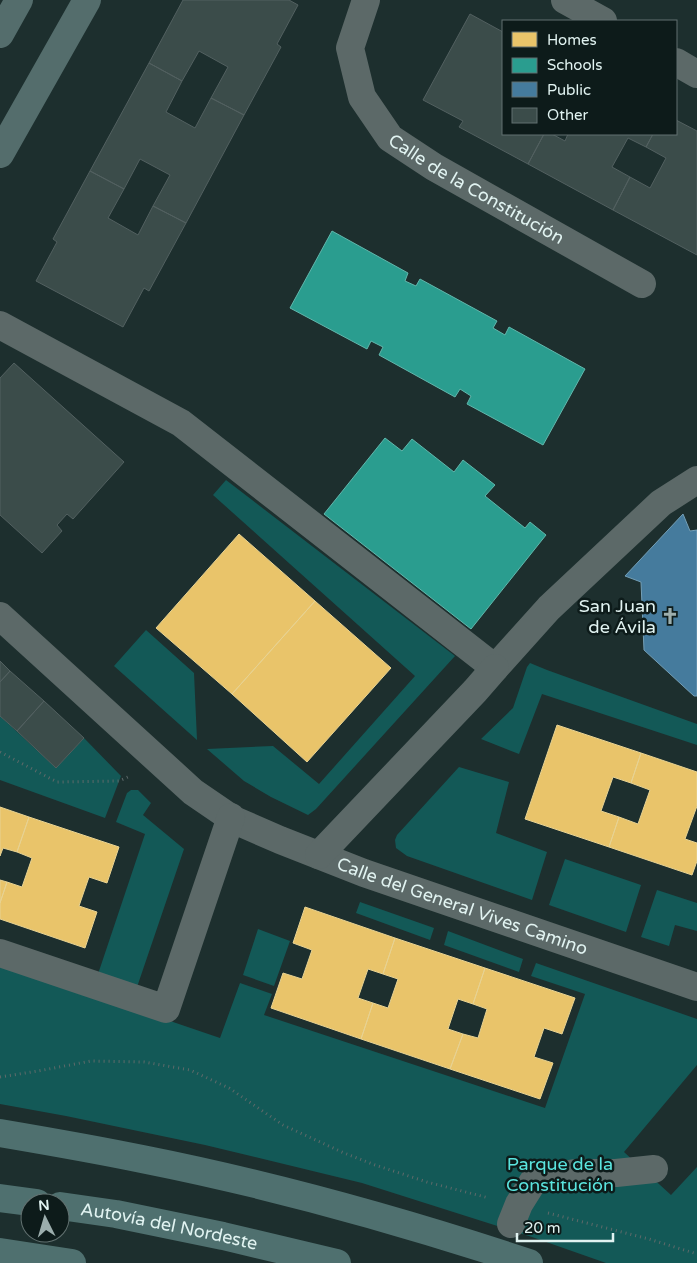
<svg xmlns="http://www.w3.org/2000/svg" width="697" height="1263" font-family="'Varela Round',sans-serif">
	<style>
		.green { fill: #135957 }
		.homes { fill: #e9c46a; stroke: #e7d292 }
		.schools { fill: #2a9d8f; stroke: #61b7ac }
		.public { fill: #457b9d; stroke: #749fb6 }
		.building { fill: #3b4c4a; stroke: #526060 }
		.lines { fill: none; stroke-linecap: round; stroke-linejoin: round }
		.path { stroke: #5e6a6a; stroke-width: 3; stroke-dasharray: 1 4; stroke-linecap: butt }
		.minor { stroke: #5c6968; stroke-width: 28 }
		.major { stroke: #546d6c; stroke-width: 28 }
		.highway { stroke: #4f706f; stroke-width: 28 }
		.labels { text-anchor: middle; dominant-baseline: central; stroke-width: 5; stroke-linejoin: round; paint-order: stroke }
		.street-label { font-size: 18px; fill: #e1f3f1; stroke: #0d1b1a }
		.poi-label { font-size: 18px; fill: #e1f3f1; stroke: #0d1b1a; text-anchor: end }
		.park-label { font-size: 18px; fill: #5be5df; stroke: #0d1b1a }
	</style>
	<rect width="100%" height="100%" fill="#1d2f2e"/>
	<path class="green" d="M226,480L455,656L316,809L308,815L271,797L244,781L207,749L273,746L319,784L415,676L213,495Z
		M146,630L194,673L197,740L114,666Z
		M530,663L547,670L697,724V745L542,694L519,754L481,739L513,708L527,667Z
		M0,716L56,768L84,738L121,776L105,818L0,780Z
		M459,767L509,782L496,833L547,852L532,900L407,856L396,848L395,840L397,835Z
		M131,790H138L151,803L143,815L184,849L136,990L97,977L145,834L116,822L127,793Z
		M565,859L641,885L626,932L549,905Z
		M657,890L697,903V931L675,925L669,946L641,937Z
		M360,902L434,928L430,940L356,913Z
		M258,929L290,941L274,986L243,975Z
		M448,931L523,959L519,972L444,945Z
		M0,963L220,1038L240,983L272,994L264,1015L545,1108L585,994L531,976L536,963L697,1019V1065L624,1152L671,1195L697,1167V1263H606L532,1237L362,1183L205,1145L66,1116L0,1104Z"/>
	<path class="homes" d="M239,534L315,601L232,694L156,628Z
		M315,601L391,668L307,762L232,694Z
		M557,725L641,753L631,783L613,777L601,811L619,817L609,847L525,819Z
		M641,753L697,772V806L685,839L697,843V861L692,875L609,847L619,817L638,824L650,790L631,783Z
		M0,807L29,817L17,852L3,848L0,856Z
		M29,817L119,847L107,883L89,877L79,906L97,912L85,948L0,919V903L7,882L22,887L32,858L17,852Z
		M0,880L7,882L0,903Z
		M305,907L395,938L383,974L368,969L358,998L373,1003L361,1039L271,1008L283,973L302,979L312,950L293,943Z
		M395,938L485,968L473,1004L458,999L448,1029L463,1034L450,1069L361,1039L373,1003L388,1008L398,979L383,974Z
		M485,968L575,998L562,1034L544,1028L534,1057L553,1063L540,1099L450,1069L463,1034L478,1038L487,1009L473,1004Z"/>
	<path class="schools" d="M332,231L408,273L405,281L416,286L420,279L497,321L493,328L505,335L509,327L585,369L543,445L467,404L471,396L460,389L455,397L379,355L383,347L371,341L367,349L290,308Z
		M385,438L402,451L412,439L454,472L463,460L495,485L485,496L525,528L530,522L546,535L471,629L324,514Z"/>
	<path class="public" d="M683,514L690,531L697,530V696H694L644,650L641,582L625,576Z"/>
	<path class="building" d="M183,0H289L298,5L277,44L281,47L244,115L211,98L228,67L199,51L182,81L149,63Z
		M470,14L503,32V134H544L528,164L459,127L463,121L423,100Z
		M149,63L182,81L166,112L195,128L211,98L244,115L186,223L153,206L170,175L140,159L124,189L90,171Z
		M676,120L697,131V255L613,210L630,177L650,188L666,158L646,147L653,134H676Z
		M544,134H552L565,141L568,134H653L646,147L628,138L612,167L630,177L613,210L528,164Z
		M90,171L124,189L108,218L138,235L153,206L186,223L149,291L144,288L123,327L36,281L57,242L53,239Z
		M14,363L124,462L73,519L67,514L57,525L62,531L42,553L0,515V378Z
		M0,661L10,671L0,682Z
		M10,671L44,701L17,731L0,716V682Z
		M44,701L84,738L56,768L17,731Z"/>
	<g class="lines">
		<path class="path" d="M0,752L57,782L119,781L130,776
			M0,1077L38,1071L91,1061L144,1062L190,1070L229,1088L283,1125L344,1153L375,1165L427,1182L489,1198
			M548,1213L649,1239L697,1254"/>
		<g class="minor">
			<path id="s1" d="M366,0L350,48L362,97L390,138L434,167L642,284"/>
			<path d="M565,0L603,21"/>
			<path d="M676,62L697,74"/>
			<path d="M0,325L181,423L495,668L549,608L661,503L697,480"/>
			<path id="s2" d="M0,616L193,792L234,820L280,840L364,873L697,987"/>
			<path d="M319,855L475,691L495,668"/>
			<path d="M0,953L166,1009L231,817"/>
			<path d="M511,1224L519,1204L534,1180L575,1173H616L654,1169"/>
		</g>
		<path class="major" d="M0,34L19,0
			M0,154L87,0"/>
		<g class="highway">
			<path d="M0,1133C47,1141 94,1149 142,1159C273,1185 402,1221 529,1263"/>
			<path d="M0,1198L37,1203"/>
			<path id="s3" d="M60,1206L116,1214L223,1236L337,1263"/>
			<path d="M0,1252L72,1263"/>
		</g>
	</g>
	<defs>
		<g id="church-bare" transform="scale(1.35)"><path d="M-1.2-6h2.4v3.5h3.3v2.4h-3.3V6h-2.4V-.1h-3.3v-2.4h3.3Z" fill="#9caead" stroke="#0d1b1a" stroke-width="2.5" paint-order="stroke"/></g>
	</defs>
	<g fill-rule="evenodd">
		<use href="#church-bare" x="670" y="616"/>
	</g>
	<g class="labels">
		<g class="street-label">
			<text stroke="none"><textPath href="#s1" startOffset="251">Calle de la Constitución</textPath></text>
			<text stroke="none"><textPath href="#s2" startOffset="555">Calle del General Vives Camino</textPath></text>
			<text stroke="none"><textPath href="#s3" startOffset="111">Autovía del Nordeste</textPath></text>
		</g>
		<g class="poi-label">
			<text x="656" y="606">San Juan<tspan x="656" dy="21">de Ávila</tspan></text>
		</g>
		<g class="park-label">
			<text x="560" y="1164">Parque de la<tspan x="560" dy="21">Constitución</tspan></text>
		</g>
	</g>
	<rect x="502" y="20" width="175" height="115" fill="#0d1b1a" stroke="#627170"/>
	<rect x="512" y="32" width="25" height="15" fill="#e9c46a" stroke="#627170"/>
	<text x="547" y="45" font-size="15" fill="#e1f3f1">Homes</text>
	<rect x="512" y="58" width="25" height="15" fill="#2a9d8f" stroke="#627170"/>
	<text x="547" y="70" font-size="15" fill="#e1f3f1">Schools</text>
	<rect x="512" y="82" width="25" height="15" fill="#457b9d" stroke="#627170"/>
	<text x="547" y="95" font-size="15" fill="#e1f3f1">Public</text>
	<rect x="512" y="108" width="25" height="15" fill="#3b4c4a" stroke="#627170"/>
	<text x="547" y="120" font-size="15" fill="#e1f3f1">Other</text>
	<g transform="translate(45 1218) rotate(355)"><circle r="24" fill="#0d1b1a" stroke="#627170"/>
	<path d="M0-4L9 19L0 12L-9 19Z" fill="#9caead"/>
	<text y="-8" font-size="14" font-weight="bold" text-anchor="middle" fill="#e1f3f1">N</text>
	</g>
	<path d="M517 1233v8h96v-8" fill="none" stroke="#e1f3f1" stroke-width="2.5"/>
	<text x="524" y="1233" font-size="15" fill="#e1f3f1" stroke="#0d1b1a" stroke-width="4" paint-order="stroke">20 m</text>
</svg>
